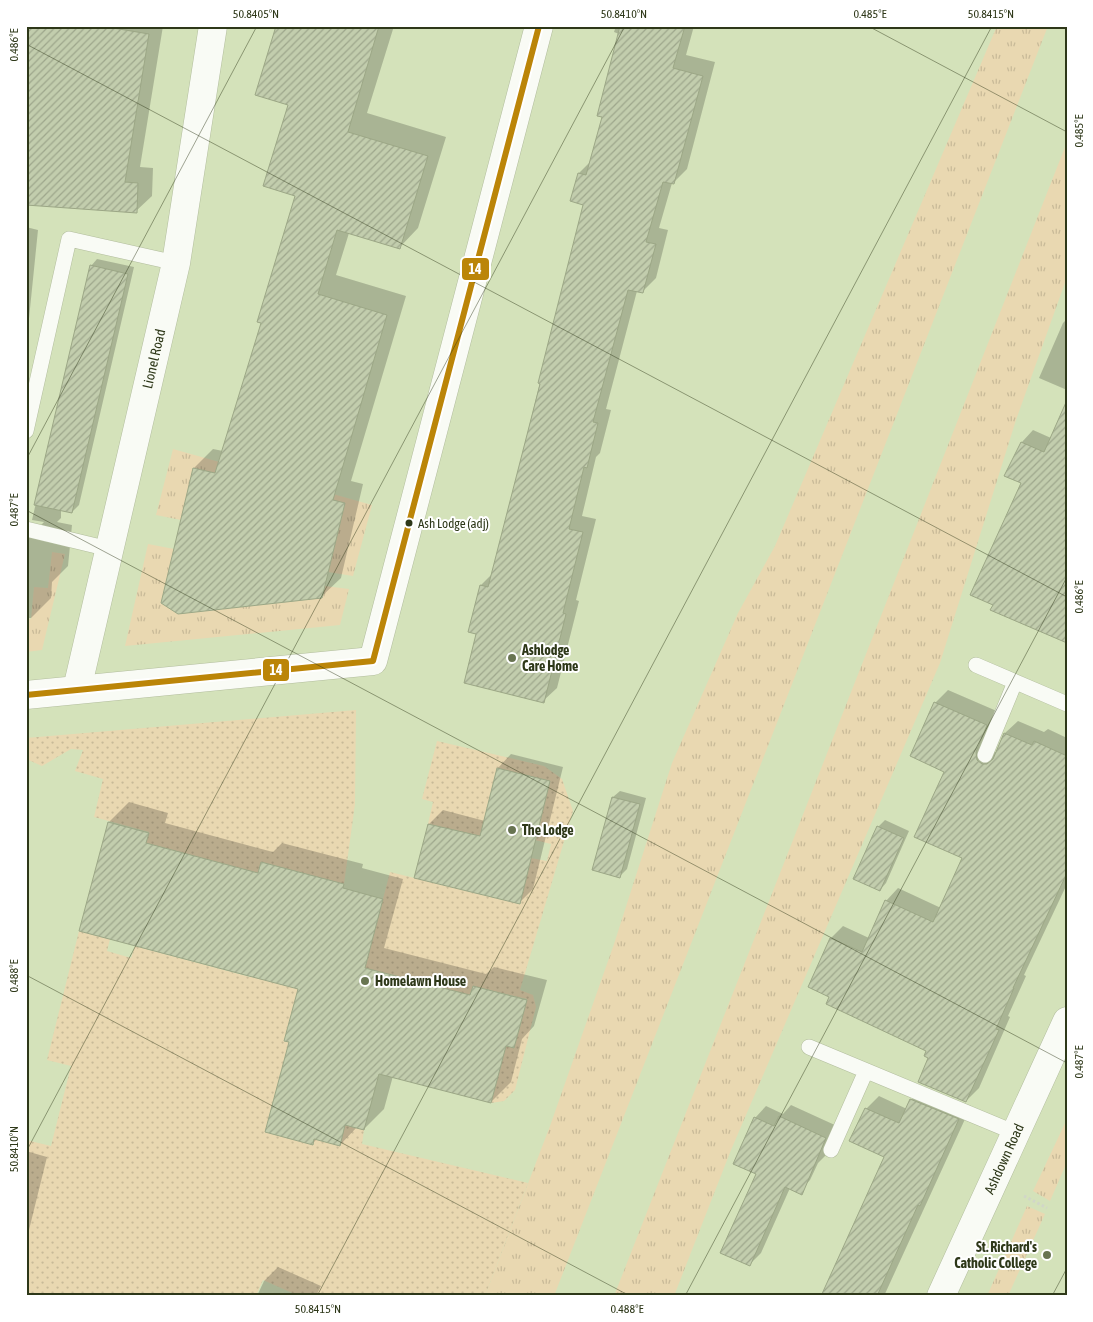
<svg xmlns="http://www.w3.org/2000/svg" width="1093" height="1322" font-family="'Asap Condensed',sans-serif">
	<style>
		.grass { fill: url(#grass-tufts) }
		.garden { fill: url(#garden-dots) }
		.shadow { fill: #0003 }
		.building { fill: url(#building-hatch); stroke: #9ca786 }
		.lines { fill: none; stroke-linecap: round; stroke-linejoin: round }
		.service-casing { stroke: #b2bd9d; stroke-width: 16 }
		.minor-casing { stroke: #b2bd9d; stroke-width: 29 }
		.path { stroke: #d1d6c8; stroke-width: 3; stroke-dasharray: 2.5 2.5; stroke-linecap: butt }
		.service { stroke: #f9fbf5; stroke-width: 15 }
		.minor { stroke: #f9fbf5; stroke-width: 28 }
		.bus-1-casing { stroke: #fff; stroke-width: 10 }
		.bus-1 { stroke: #bb8508; stroke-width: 6 }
		.ticks { fill: none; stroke: #2e3819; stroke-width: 1; stroke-opacity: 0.45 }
		.bus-dot { fill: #2e3819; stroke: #fff; stroke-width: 2 }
		.poi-dot { fill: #687451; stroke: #fff; stroke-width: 2 }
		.labels { text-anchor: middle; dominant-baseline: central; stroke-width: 4; stroke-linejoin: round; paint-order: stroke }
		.bus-label { font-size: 13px; fill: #2e3819; stroke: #fff; text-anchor: start }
		.street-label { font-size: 14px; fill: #2e3819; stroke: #fff }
		.poi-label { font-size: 14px; font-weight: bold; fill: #2e3819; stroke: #fff; text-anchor: start }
		.line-badge { stroke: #fff; stroke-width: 2 }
		.badge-label { font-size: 14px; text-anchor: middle; font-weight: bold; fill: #fff }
		.neatline { fill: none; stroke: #2e3819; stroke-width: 2 }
		.ticks-label { font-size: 12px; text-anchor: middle; fill: #2e3819 }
	</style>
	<defs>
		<pattern id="grass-tufts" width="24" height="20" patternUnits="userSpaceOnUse" patternTransform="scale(1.25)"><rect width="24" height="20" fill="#e9d8b1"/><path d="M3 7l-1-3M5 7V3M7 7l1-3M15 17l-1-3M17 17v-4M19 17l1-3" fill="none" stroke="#c8ba98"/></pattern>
		<pattern id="garden-dots" width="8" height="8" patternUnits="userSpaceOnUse" patternTransform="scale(1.25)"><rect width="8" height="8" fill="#e9d8b1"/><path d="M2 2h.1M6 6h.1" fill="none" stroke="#c8ba98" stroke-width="1.8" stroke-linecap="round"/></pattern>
		<pattern id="building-hatch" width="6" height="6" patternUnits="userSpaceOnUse" patternTransform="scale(1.25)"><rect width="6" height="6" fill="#c2cdad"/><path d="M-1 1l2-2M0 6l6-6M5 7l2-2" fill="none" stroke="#9ea78c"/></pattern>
	</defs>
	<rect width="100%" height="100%" fill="#d4e2ba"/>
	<path class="grass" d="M997,26H1048L554,1296H485L550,1126L614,944L672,763L738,613L775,546Z
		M1067,142V277L1016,420L940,663L731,1150L674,1296H614Z
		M173,449L372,505L353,576L328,572L244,480L193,468L181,520L156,515Z
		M148,544L174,549L161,603L178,614L322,598L325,586L349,589L340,625L125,646Z
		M52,552L65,554L42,650L26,652V619H31L34,587L48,588Z
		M1067,1119V1162L1050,1201L1033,1191Z
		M1027,1206L1045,1214L1008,1296H987Z"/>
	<path class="garden" d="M356,710L355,804L344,884L261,862L258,873L146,843L149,832L94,817L103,779L75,771L83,750L71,749L42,766L26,759V738Z
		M437,741L544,766L562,779L573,811L520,990L533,995L536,1007L515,1090L504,1101L491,1103L506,1046L514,1048L527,999L473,986L470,995L365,968L390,872L520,904L531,858L547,861L551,844L535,840L550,781L497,768L485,815V837L428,824L433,802L422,799Z
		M79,931L110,939L107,951L131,958L135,946L250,977L316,967L293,1007L284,1041L289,1042L265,1132L313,1145L314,1139L340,1146L345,1125L364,1130L362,1144L528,1183L485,1296H299L263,1280L256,1296H26V1140L51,1146L71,1066L47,1060Z"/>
	<path class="shadow" d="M26,26H163L140,167L153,168L152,196L136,211Z
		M277,26H394L367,113L446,137L418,228L399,248L349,233L336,275L406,296L351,481L363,484L341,578L321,597L194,468L213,449L223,451L262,323L296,195L289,104Z
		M616,26H694L686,55L715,62L687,169L673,183H672L659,228L668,230L656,278L642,292L637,291L606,409L611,410L600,453L596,457L582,516L596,519L576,600L579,601L557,688L543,701L477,633L470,631L481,585L493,573L584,204L571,200L579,173L591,161L603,116L619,34L614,32Z
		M26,227L38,230L26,348Z
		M97,259L134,267L79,505L72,512L61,510V518L57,522L72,525L68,566L52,582L51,598L31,618H26V537L29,538L44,522L32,520L91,266Z
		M1067,319V390L1039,378L1063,323Z
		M1033,430L1051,438L1067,642L1022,483L1006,476L1022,442Z
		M948,690L999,712L990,748L995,752H998L1005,733L1018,721L1044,732L1048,729L1067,738V884L1024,975L1026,976L1008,1016L1010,1017L979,1088L966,1101L930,1058L928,1050L831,997V938L843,926L869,938L886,901L898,888L941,908L964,858L945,771L935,703Z
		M511,754L563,767L533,889L519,903L416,877L429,824L443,810L485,821L498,768Z
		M620,791L646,798L627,869L620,876L613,797Z
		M129,802L168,813L165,823L273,852L282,843L363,864L362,868L403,879L384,948L486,974L494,967L547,980L534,1026L522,1039L511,1082L491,1102L393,1076L384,1109L364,1129L357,1127L340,1145L317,1139L313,1143L290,1041L299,988L109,822Z
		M885,820L909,831L886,883L880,890L878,827Z
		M924,1087L971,1106L884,1296H819L825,1290L886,1156L866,1109L879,1096L907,1109L911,1100Z
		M791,1105L837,1126L825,1156L818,1163L810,1180L799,1192L790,1188L761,1253L749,1265L757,1174L755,1118L766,1106L783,1114Z
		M26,1151L47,1157L29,1230L26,1232Z
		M278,1267L321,1286L316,1296H257L264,1281Z"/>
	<path class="building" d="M26,26H101L149,34L125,182L138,183L137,213L26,205Z
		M276,26H379L348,132L428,156L400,249L337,230L318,294L387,315L333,500L345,503L322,598L178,614L161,603L193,468L215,473L261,323L257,322L295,196L263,186L288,105L255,95Z
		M620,26H685L673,68L703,76L674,184L663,182L646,242L656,244L643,293L628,290L593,422L598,423L587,468L584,467L569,529L583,532L563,613L566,614L544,703L464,683L476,634L468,632L480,585L488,587L540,384L538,383L583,205L570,201L578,173L586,175L602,117L597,116Z
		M90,265L128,274L72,513L34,505Z
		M1067,400V643L990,610L993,605L970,595L1021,483L1004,476L1021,442L1044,452Z
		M934,702L987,725L976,752L977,760L982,764H987L993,759L1004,733L1032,745L1034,741L1067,756V873L1013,988H1014L996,1029L999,1030L966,1102L918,1082L928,1058L924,1056L926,1051L826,1004L829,997L808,987L830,938L862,952L885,900L933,922L962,858L914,837L944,772L910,756Z
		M497,768L550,781L520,904L414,878L428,824L480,836Z
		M612,797L640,804L620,878L592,870Z
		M108,822L149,833L146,843L258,873L261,862L344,884L343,888L383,899L365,968L470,995L473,986L527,1000L514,1048L506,1046L491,1103L379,1074L364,1130L345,1125L340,1146L314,1139L313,1145L265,1132L289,1042L284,1041L298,989L79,931Z
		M877,826L904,838L880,891L853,879Z
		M910,1099L959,1119L920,1206L918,1205L877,1296H821L884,1157L849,1141L865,1108L899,1123Z
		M779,1116L826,1138L802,1195L785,1187L750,1266L720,1253L756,1174L733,1164L754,1117L774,1126Z"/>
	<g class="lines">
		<g class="service-casing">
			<path id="service" d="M26,431L69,239L176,263
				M26,529L109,549
				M976,665L1067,704
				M985,755L1015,682
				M809,1047L1016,1133
				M831,1150L866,1071"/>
		</g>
		<g class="minor-casing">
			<g id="minor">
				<path id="s1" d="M77,689L176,263L213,26"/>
				<path d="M26,695L373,661L539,26"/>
				<path id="s2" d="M941,1296L1067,1021"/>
			</g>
		</g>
		<path class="path" d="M1024,1196L1047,1208"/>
		<use href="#service" class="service"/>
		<use href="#minor" class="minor"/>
		<g class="bus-1-casing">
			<path id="bus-1" d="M26,695L373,661L539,26"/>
		</g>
		<use href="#bus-1" class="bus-1"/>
	</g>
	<path class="ticks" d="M868,26L1067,132M26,44L1067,597M26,460L257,26M26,510L1067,1063M26,975L630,1296M26,1152L625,26M317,1296L992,26M685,1296L1067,577M1052,1296L1067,1268"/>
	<circle class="bus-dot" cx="409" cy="523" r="4.5"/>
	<g class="poi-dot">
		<circle cx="512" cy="658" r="5"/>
		<circle cx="512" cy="830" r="5"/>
		<circle cx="365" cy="981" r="5"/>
		<circle cx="1047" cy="1255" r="5"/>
	</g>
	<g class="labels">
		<g class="bus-label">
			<text x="418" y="523">Ash Lodge (adj)</text>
		</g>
		<g class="street-label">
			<text stroke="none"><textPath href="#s1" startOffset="339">Lionel Road</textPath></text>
			<text stroke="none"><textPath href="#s2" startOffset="151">Ashdown Road</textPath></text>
		</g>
		<g class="poi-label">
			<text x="522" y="650">Ashlodge<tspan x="522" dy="16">Care Home</tspan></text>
			<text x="522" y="830">The Lodge</text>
			<text x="375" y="981">Homelawn House</text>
			<text x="1037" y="1247" text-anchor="end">St. Richard's<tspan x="1037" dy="16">Catholic College</tspan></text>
		</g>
	</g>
	<g class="line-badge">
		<rect x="461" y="257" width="29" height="24" rx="5" fill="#bb8508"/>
		<rect x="262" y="658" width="28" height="24" rx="5" fill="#bb8508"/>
	</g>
	<g class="badge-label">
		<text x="475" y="274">14</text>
		<text x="276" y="675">14</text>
	</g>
	<rect width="1093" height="1322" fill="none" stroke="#ffffff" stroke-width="55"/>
	<rect x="28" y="28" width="1038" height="1266" class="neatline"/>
	<g class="ticks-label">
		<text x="256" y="18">50.8405°N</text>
		<text x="624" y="18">50.8410°N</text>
		<text x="870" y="18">0.485°E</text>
		<text x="991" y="18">50.8415°N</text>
		<text transform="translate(14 45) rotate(-90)" y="4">0.486°E</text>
		<text transform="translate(1079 131) rotate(-90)" y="4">0.485°E</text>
		<text transform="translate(14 510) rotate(-90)" y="4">0.487°E</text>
		<text transform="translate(1079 597) rotate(-90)" y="4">0.486°E</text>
		<text transform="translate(14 976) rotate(-90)" y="4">0.488°E</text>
		<text transform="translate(1079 1062) rotate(-90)" y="4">0.487°E</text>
		<text transform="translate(14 1149) rotate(-90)" y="4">50.8410°N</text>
		<text x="318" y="1313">50.8415°N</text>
		<text x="627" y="1313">0.488°E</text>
	</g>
</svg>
